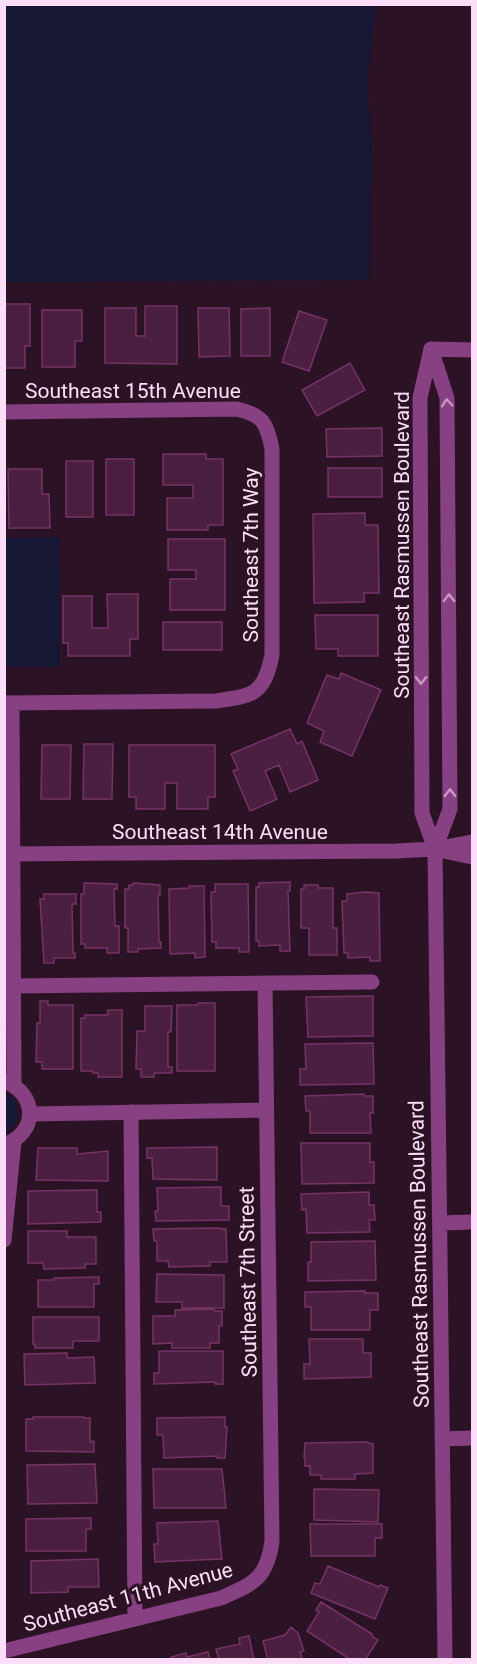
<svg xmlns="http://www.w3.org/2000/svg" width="477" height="1664" font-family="Roboto,sans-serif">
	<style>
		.green { fill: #161635 }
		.building { fill: #4b1f40; stroke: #763365; stroke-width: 1.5 }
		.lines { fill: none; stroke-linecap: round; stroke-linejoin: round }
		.minor { stroke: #874081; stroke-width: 15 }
		.oneway { stroke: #c897c2 }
		.labels { text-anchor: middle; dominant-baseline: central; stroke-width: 6; stroke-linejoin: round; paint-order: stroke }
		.street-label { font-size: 21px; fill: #fddef8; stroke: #2b1325 }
	</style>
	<rect width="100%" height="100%" fill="#2b1325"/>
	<path class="green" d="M4,5H376L367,85L372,147L369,280L5,282Z
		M59,537L60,667H5V538Z
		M5,1093L14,1099C21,1112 18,1125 5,1133Z"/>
	<path class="building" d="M4,304H30V346H25V368H4Z
		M145,306H177V364L105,363V308H136V336H145Z
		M198,308H229L230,356L199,357Z
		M270,308V356H241V309Z
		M42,310H82V341H75V367H42Z
		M299,311L327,320L309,371L282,362Z
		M350,363L365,390L317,416L302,390Z
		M382,428V456L327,457L326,429Z
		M163,454H206V459H223V525H208V530H167V498H193V485H163Z
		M106,459H134V515H106Z
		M66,461H93V517H66Z
		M328,468H382V497H328Z
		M8,469H42V494H49L50,528H9Z
		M365,513V525H378L379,593H364V602L314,603L313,514Z
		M168,539H225V610H170V579H196V570H168Z
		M107,594H138V639H130V656H68V643H63V596H92V628H108Z
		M315,615H378V656H338V649H316Z
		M163,622H222V650H163Z
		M341,673L381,690L352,756L320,742L324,731L307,723L327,675L339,679Z
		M290,729L297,744L302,741L318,780L290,792L279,765L265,771L277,799L250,811L233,771L238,769L231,754Z
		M84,744H113L112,799H83Z
		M42,745H71L70,799H41Z
		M129,745H215V797H208V809H177V783H165V809H136V797H129Z
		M290,882V891H288L290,951H280V945L259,946V941H256V887H259V883Z
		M84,883L117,884V889H114L115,926H119V953H107V948H85V944H81V894H84Z
		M133,883L160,885V895H158L159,942H161V948L138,949V952H128V928H125V889H129V885H133Z
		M215,884H248L249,952H239V948H216V942H212L211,892H215Z
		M304,885H318V888H333V928H337V955H309V928H301V889H304Z
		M189,886H204L205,957L195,958V953L170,954L169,889L189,888Z
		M365,892L379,893L380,961H370V957L348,958V953H344L342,901H347V894Z
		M44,894H76V904H72L73,953H75V958H54V963H44L40,899H44Z
		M373,996V1036L308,1037L306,997Z
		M40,1001H48V1005H73V1069H42V1062H36L37,1023H40Z
		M198,1003H215V1071H177V1005H198Z
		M145,1006H172L171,1032H168V1067H172V1073H154V1077H141V1069H136L137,1031H145Z
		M108,1010H122V1077H98V1073H93V1071H81V1018H85V1015H108Z
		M373,1043L374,1084L300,1085V1069H306L305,1044Z
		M364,1094V1096H373V1113H370L371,1133H310V1111H306L305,1096Z
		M301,1143H370V1162H374V1183L302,1184Z
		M217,1147V1180L153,1179L152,1158H147V1148Z
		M38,1148H77V1154L108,1151V1181L36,1180Z
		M221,1187V1206H229V1220L156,1221L155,1211H158L157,1188Z
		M97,1190V1212H101V1222L28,1224V1191Z
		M369,1192V1205H374L375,1220H369L370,1232L307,1233L306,1209L302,1210L301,1194Z
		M216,1228L226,1229L227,1262H210V1266L169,1267L168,1261H157V1241H154L153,1229Z
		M28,1231H67V1237H96V1264H85V1268L44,1269L43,1263H28Z
		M375,1241L376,1280L308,1281V1262H311V1242Z
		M157,1274L224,1275V1308H182V1302H156Z
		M99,1277V1284H94V1307H38V1280H54V1278Z
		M365,1291V1293H378V1310H370V1330H311V1307H305V1292Z
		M214,1309V1311H222V1326H219V1343H210V1348H172V1343L153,1344V1316H175V1310Z
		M33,1317H99V1341H73V1348H35V1344H33Z
		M309,1339H363V1353H371V1377L304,1379V1364H310Z
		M159,1351H223V1384H215V1382L154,1384V1373H159Z
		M67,1353V1358L94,1357L95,1383L25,1385L24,1354Z
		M33,1417H84V1418H90V1442L94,1441V1452L26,1451V1419H33Z
		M225,1417V1427H227L225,1458H217V1456L164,1458L163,1435H157V1418Z
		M366,1442L373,1444V1473L355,1474V1479H321V1475H310V1466H305V1458H304L305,1443Z
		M95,1464L97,1503L28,1504L27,1465Z
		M153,1469H222L226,1508H154Z
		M314,1489L379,1490L378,1522L314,1520Z
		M91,1518V1529H86V1551H26V1519Z
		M218,1521L222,1559L155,1562L154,1544H158L157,1523Z
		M310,1524H382V1538H375V1556H311Z
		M98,1559L99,1587H68V1592L31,1593V1561Z
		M328,1566L379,1587L380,1585L388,1588L375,1619L311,1593L315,1583L320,1584Z
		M321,1602L372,1634V1636L378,1640L365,1660H351L307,1631L319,1612L316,1610Z
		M291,1627L298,1633L304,1651L300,1652L303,1660H268L263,1641L285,1635Z
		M249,1636L254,1660H219L216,1649L240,1644L239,1638Z
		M208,1652L210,1660H171V1657L186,1653L187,1657Z"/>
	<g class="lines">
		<path class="minor" d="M431,349L420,398L422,813L435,849L445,1660
			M431,349L447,398L450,809L435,849
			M431,349L472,350
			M4,412L237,409C263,415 267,423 272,449V655C264,695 253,696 215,701L4,703
			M12,703L14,1085
			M444,851L472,857
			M4,854L396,851L435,849L472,842
			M12,986L372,982
			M131,1112L135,1619
			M30,1114L266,1110
			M4,1145C38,1133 38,1095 5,1081
			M440,1223L472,1222
			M4,1240L14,1142
			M442,1439L472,1438
			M4,1651L221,1598C253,1584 267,1579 272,1541L265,983"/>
	</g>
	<defs><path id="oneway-chevron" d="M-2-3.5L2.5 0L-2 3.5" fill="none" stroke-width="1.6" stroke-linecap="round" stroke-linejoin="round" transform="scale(1.5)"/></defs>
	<g class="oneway">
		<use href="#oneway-chevron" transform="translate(447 403) rotate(-95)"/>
		<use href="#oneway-chevron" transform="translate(449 598) rotate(-90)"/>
		<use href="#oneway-chevron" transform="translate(421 680) rotate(90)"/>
		<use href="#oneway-chevron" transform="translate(450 793) rotate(-90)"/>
	</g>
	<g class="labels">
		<g class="street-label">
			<text x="133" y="391">Southeast 15th Avenue</text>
			<text transform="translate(402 545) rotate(-90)">Southeast Rasmussen Boulevard</text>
			<text transform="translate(251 555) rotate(-90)">Southeast 7th Way</text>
			<text x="220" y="832">Southeast 14th Avenue</text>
			<text transform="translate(419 1254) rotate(-91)">Southeast Rasmussen Boulevard</text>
			<text transform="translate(248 1282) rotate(-91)">Southeast 7th Street</text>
			<text transform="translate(128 1597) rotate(-15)">Southeast 11th Avenue</text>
		</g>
	</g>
	<rect width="477" height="1664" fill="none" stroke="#fddef8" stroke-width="12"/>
</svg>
